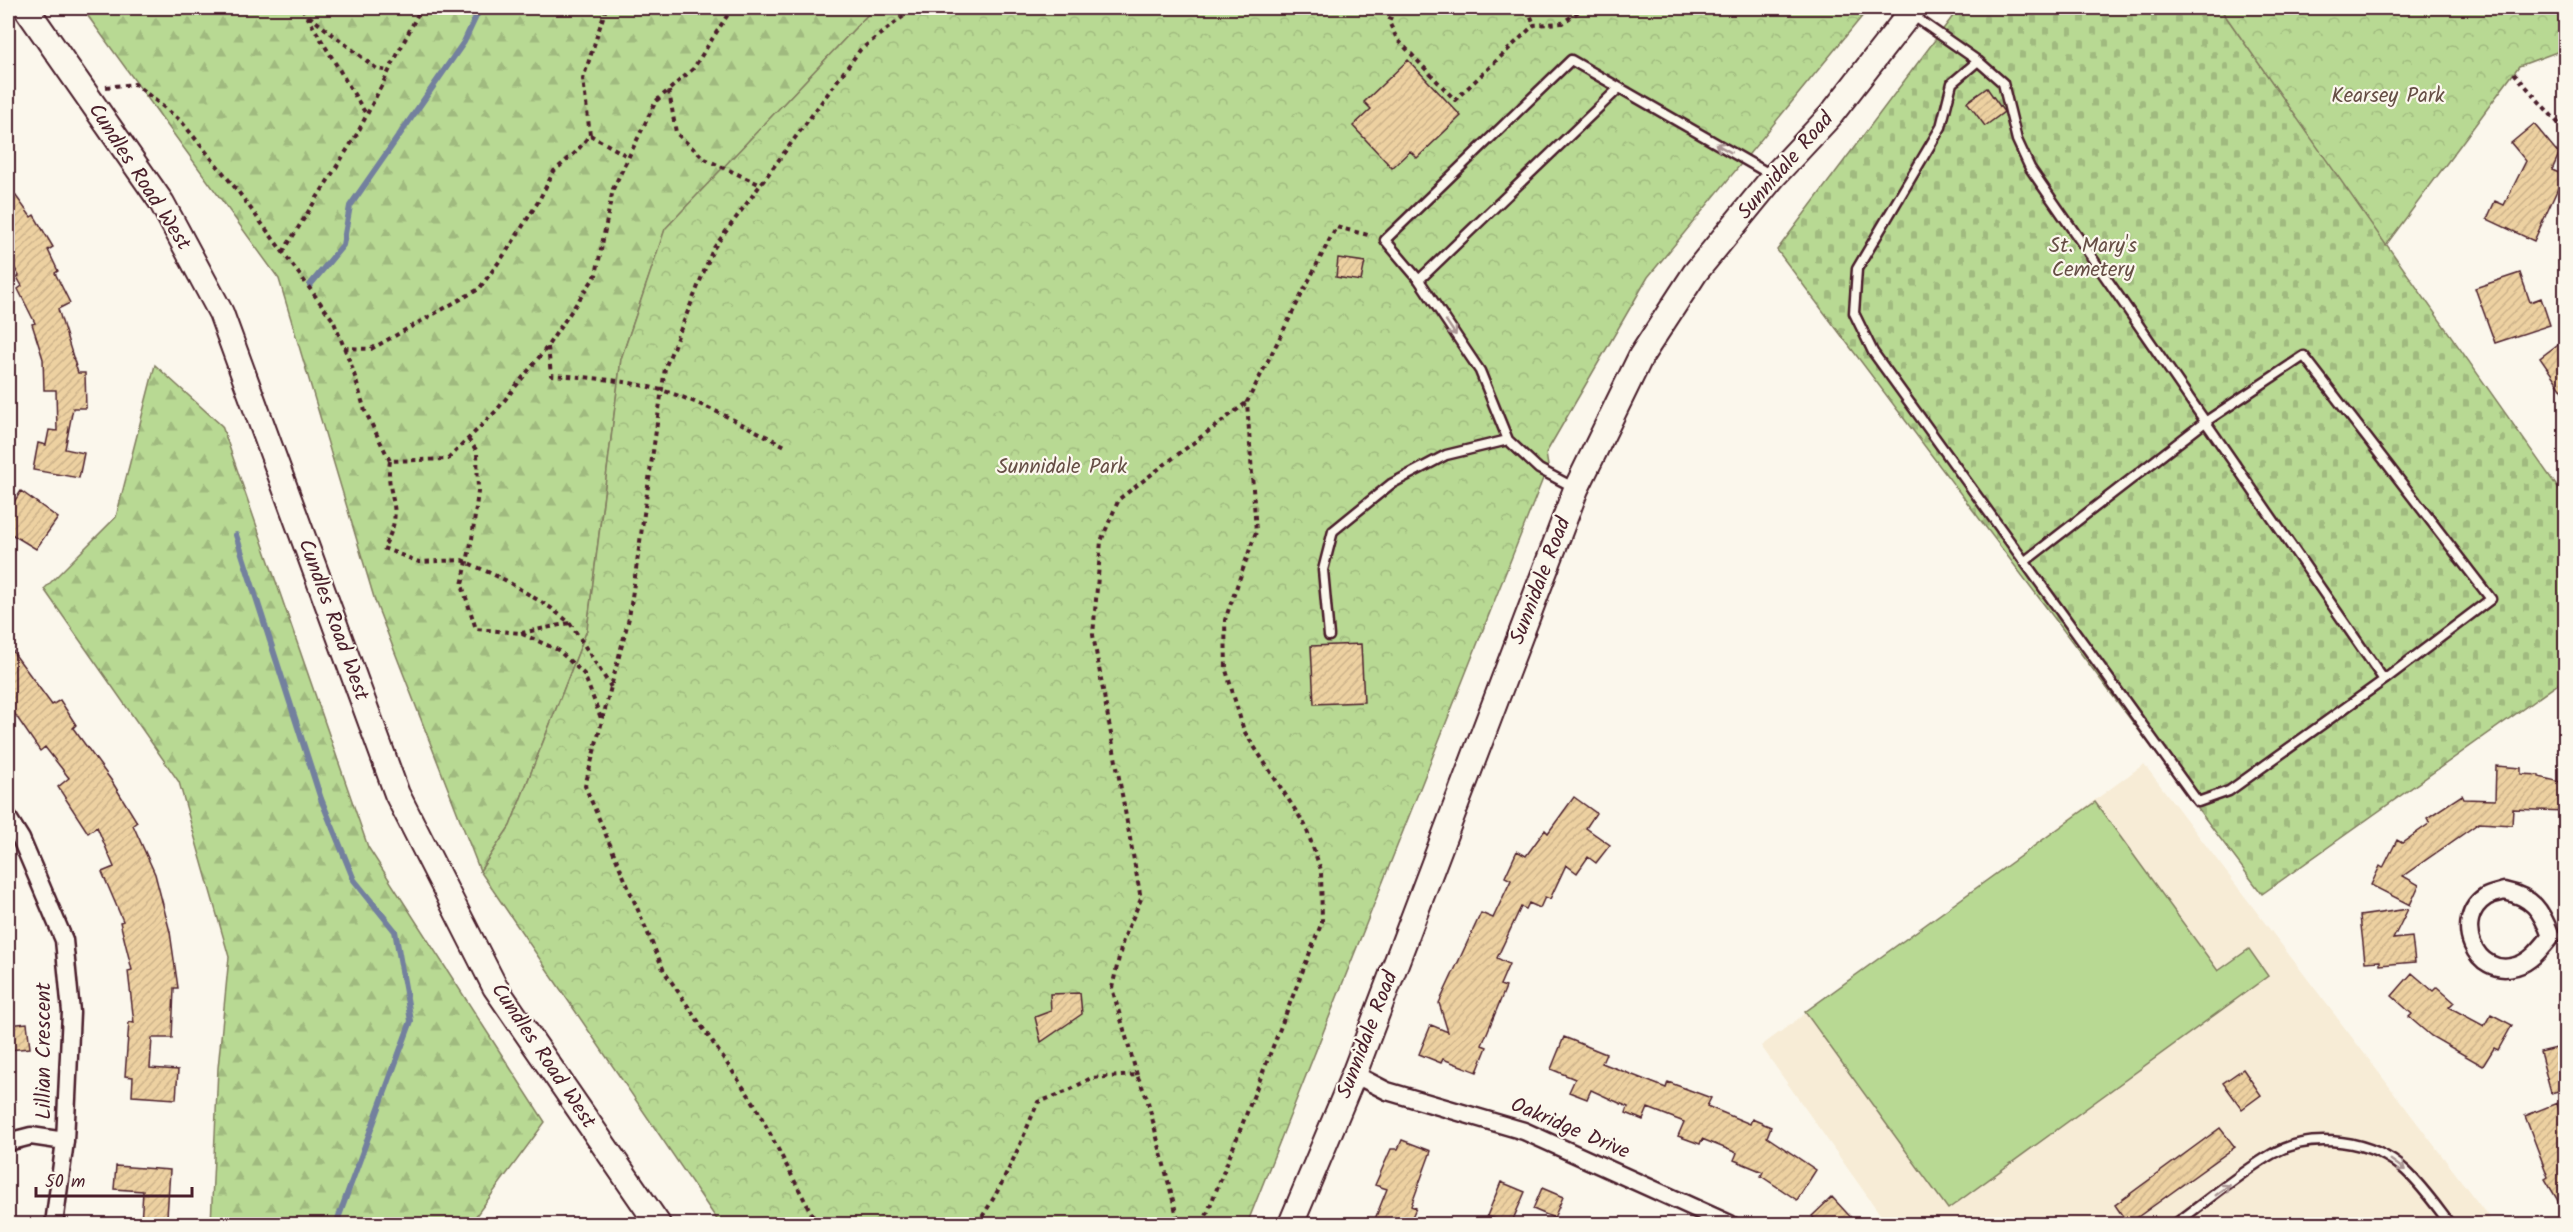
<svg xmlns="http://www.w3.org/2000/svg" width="2573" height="1232" font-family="Kalam,sans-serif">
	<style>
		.built { fill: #f7ecd6 }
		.grass { fill: #b8d993; stroke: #817c5f; stroke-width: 1.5 }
		.forest { fill: url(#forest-firs); stroke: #817c5f; stroke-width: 1.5 }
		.cemetery { fill: url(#cemetery-stones); stroke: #817c5f; stroke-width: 1.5 }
		.park { fill: url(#park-crowns); stroke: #817c5f; stroke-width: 1.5 }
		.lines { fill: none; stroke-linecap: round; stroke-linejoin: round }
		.stream { stroke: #73809e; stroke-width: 6 }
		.building { fill: url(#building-hatch); stroke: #4a1f2b; stroke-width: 1.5 }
		.service-casing { stroke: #4a1f2b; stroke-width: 13 }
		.minor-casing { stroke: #4a1f2b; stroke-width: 21 }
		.secondary-casing { stroke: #4a1f2b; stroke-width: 28 }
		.path { stroke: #4a1f2b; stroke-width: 4; stroke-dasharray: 4.5 4.5; stroke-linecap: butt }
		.service { stroke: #fbf7ec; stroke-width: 8 }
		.minor { stroke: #fbf7ec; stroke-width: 16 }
		.secondary { stroke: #fbf7ec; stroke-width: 24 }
		.oneway { stroke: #ab9695 }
		.labels { text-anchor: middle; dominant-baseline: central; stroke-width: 4.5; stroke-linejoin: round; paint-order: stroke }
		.park-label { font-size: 21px; fill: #664e45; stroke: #fbf7ec }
		.street-label { font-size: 21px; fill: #4a1f2b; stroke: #fbf7ec }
	</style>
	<defs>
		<pattern id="forest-firs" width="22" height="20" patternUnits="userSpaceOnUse" patternTransform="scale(1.5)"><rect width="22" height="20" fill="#b8d993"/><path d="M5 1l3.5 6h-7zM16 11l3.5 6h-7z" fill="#a0ba7f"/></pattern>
		<pattern id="cemetery-stones" width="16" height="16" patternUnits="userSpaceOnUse" patternTransform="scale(1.5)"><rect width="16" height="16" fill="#b8d993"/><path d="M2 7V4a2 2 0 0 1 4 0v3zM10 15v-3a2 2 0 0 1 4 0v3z" fill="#a0ba7f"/></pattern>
		<pattern id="park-crowns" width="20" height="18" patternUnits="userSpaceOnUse" patternTransform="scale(1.5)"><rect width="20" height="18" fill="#b8d993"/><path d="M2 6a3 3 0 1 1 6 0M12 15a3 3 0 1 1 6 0" fill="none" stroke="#a0ba7f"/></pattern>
		<pattern id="building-hatch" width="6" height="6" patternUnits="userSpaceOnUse" patternTransform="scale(1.5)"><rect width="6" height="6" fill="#edd1a1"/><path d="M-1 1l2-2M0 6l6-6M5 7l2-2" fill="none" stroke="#cdb38b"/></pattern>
	</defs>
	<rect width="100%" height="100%" fill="#fbf7ec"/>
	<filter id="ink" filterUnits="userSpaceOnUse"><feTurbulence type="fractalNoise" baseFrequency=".0167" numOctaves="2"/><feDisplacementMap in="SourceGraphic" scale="12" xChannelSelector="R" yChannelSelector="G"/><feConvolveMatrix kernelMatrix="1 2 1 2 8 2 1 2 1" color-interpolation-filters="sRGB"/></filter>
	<g filter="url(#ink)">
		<path class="built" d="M2144,764L2494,1224H1887L1761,1046Z"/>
		<path class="grass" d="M2095,802L2218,971L2249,949L2268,976L1948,1209L1805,1012Z"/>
		<path class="forest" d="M82,8H874L665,230L621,359L587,630L510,826L480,871L375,601L279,279Z
			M155,365L222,426L368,847L545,1122L470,1224H211L218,1068L229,957L179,782L44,589L116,517Z"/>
		<path class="cemetery" d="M1959,8H2220L2565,498V679L2262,894L1777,250Z"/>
		<path class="park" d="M874,8H1869L1648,277L1546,453L1548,466L1247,1224H720L480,871L510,826L587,630L621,359L665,229Z
			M2220,8H2565V49L2519,66L2386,245Z"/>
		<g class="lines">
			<path class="stream" d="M310,285L343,245L350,206L464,42L480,8
				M236,535L321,799L354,880L395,931L411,1021L336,1224"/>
		</g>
		<path class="building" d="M1408,60L1461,116L1417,158L1410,151L1392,168L1353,126L1371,109L1364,102Z
			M1987,88L2004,112L1985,126L1967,102Z
			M2534,124L2559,154L2552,170L2564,175L2534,241L2487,219L2495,201L2504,205L2526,161L2511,143Z
			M8,185L31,217L34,215L53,247L48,250L58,271L55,273L70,303L58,309L78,373H85L86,408H73L65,449L84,453L79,478L33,470L38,443L46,445L49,430L57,431L56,390H44L43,359L32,324L35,323L18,289L22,286L17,277L19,276L8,256Z
			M1338,258L1365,262L1361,281L1336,277Z
			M2520,273L2530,302L2541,298L2550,325L2495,343L2475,288Z
			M2565,339V394L2540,358Z
			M21,491L58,518L36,549L8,532V511Z
			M1361,644L1364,702L1314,704L1311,646Z
			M8,645L52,705L60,700L76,725L73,728L111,780L137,822L133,825L155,874L170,932L178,988H174L172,1038H152L150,1068L178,1070L176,1099L132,1096L133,1077L125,1076L129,1022L134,1023L128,971L132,970L120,922L123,921L102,872L114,867L97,827L88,833L58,787L69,778L45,747L40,751L8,704Z
			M2496,766L2521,768V774L2539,775V777L2565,783V811L2513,809L2512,825L2479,823L2403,876L2419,885L2410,905L2371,885L2380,866L2383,868L2397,840L2402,843L2430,823L2427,818L2462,795L2464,799L2495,800Z
			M1574,797L1596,813L1586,828L1610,845L1596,863L1588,857L1577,873L1566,865L1550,899L1545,897L1540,908L1529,903L1526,909L1521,907L1497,958L1509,964L1500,985L1506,987L1482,1045L1487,1047L1477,1072L1443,1059L1441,1063L1419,1054L1431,1025L1448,1032L1439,1003L1481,913L1493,918L1511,880L1505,877L1517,851L1526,856L1545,830L1548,833Z
			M2408,909L2393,939L2412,937L2415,962L2380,965V961L2365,962L2360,916Z
			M2412,973L2433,991L2437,987L2454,1002L2449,1007L2484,1026L2491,1014L2512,1025L2498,1050L2494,1048L2483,1066L2431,1036L2409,1017L2412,1014L2392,996Z
			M1080,993L1082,1014L1041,1042L1035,1017L1051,1011L1050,994Z
			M27,1023L30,1048L8,1050V1025Z
			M1564,1037L1606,1054L1602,1063L1666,1088L1668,1082L1711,1098L1707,1106L1750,1124L1752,1119L1771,1127L1767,1137L1816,1170L1797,1200L1761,1176L1763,1172L1734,1160L1737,1153L1702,1139L1700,1144L1678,1136L1684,1122L1648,1108L1643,1120L1626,1113L1628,1107L1591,1090L1587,1099L1569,1092L1575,1079L1551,1069Z
			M2565,1046V1089L2551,1093L2540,1052Z
			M2243,1069L2261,1095L2242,1109L2223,1083Z
			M2557,1103L2565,1126L2564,1218L2557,1199L2545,1179L2548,1177L2525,1116Z
			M2220,1128L2235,1147L2128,1224L2115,1205Z
			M1402,1140L1431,1151L1411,1206L1416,1208L1409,1224H1373L1387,1189L1375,1185L1391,1149H1398Z
			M116,1166L170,1170L167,1217L161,1216L160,1224H141L143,1191L114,1189Z
			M1501,1182L1525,1192L1511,1224L1487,1216Z
			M1542,1188L1563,1197L1554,1218L1533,1209Z
			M1832,1197L1857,1224H1819L1812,1216Z"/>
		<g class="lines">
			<g class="service-casing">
				<path id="service" d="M1912,15L1978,61L2003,83L2017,140L2030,168L2384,680
					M1978,61L1952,83L1941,127L1857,269L1854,313L1873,352L2198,802L2229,791L2384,680L2491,599L2304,356L2205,422L2024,562
					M1419,280L1618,89
					M1508,440L1480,371L1419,280L1385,240L1571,60L1773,176
					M1329,636L1323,570L1333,531L1391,484L1446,455L1508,440L1539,469L1575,488
					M2175,1224C2207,1201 2238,1174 2272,1154C2312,1131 2374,1140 2406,1171C2423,1187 2436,1206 2450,1224"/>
			</g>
			<g class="minor-casing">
				<path id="minor" d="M8,818L21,839L64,940L71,1012L65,1141L54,1224
					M2504,891C2533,897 2541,910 2551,936C2542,947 2531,962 2516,966C2475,979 2451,919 2486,897C2491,894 2499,893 2504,891Z
					M1354,1074L1387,1091L1524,1131L1730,1224
					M8,1142L31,1136L65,1141"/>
			</g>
			<g class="secondary-casing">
				<path id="secondary" d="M26,8L162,203L221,313L397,794L495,987L658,1224
					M1291,1224L1354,1074L1576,489L1641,356L1695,273L1774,176L1830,116L1914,8"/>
			</g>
			<path class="path" d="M302,8L366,114
				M1394,8L1389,22L1397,39L1455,100L1534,25L1562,23L1584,8
				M1528,8L1534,25
				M309,16L377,69L389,71
				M2514,73L2566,132
				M106,87L135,84L181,121L237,190L333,320L352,367L365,411L390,461L448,459L496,411L544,351L596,275L613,189L656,101L693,69L732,8
				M669,91L676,133L705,159L761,185
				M590,135L629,157
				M283,252L357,134L421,8
				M548,347L551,375C588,377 625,380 661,390C702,402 748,427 787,447
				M344,348L371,349L479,289L507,251L538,202L554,171L575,153L590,135L583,79L606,8
				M468,439L477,451L478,492L472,539L462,585L476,629L520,633L558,650L584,674L602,721
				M390,461C384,499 408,507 383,548L419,562L462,560L505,580L551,608L570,623L611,687
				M521,633L570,623
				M1137,1075L1112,988L1123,940L1141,899L1093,635L1101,541L1119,499L1246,403
				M817,1224L754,1103L664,971L585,786L629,618L665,368L713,249L860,50L914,8
				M977,1224C1003,1188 1020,1144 1038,1102L1066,1092L1091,1078L1137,1075L1147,1098L1179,1224
				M1203,1224L1322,922L1321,870L1305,825L1244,731L1226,670L1225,620L1256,532L1247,402L1336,227L1372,236"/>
			<use href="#service" class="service"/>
			<use href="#minor" class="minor"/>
			<use href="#secondary" class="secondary"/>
		</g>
		<defs><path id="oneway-shaft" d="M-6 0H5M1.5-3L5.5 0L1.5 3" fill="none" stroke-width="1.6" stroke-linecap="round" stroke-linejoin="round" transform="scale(1.5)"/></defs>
		<g class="oneway">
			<use href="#oneway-shaft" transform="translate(1723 148) rotate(-151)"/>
			<use href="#oneway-shaft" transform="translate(1451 328) rotate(56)"/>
			<use href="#oneway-shaft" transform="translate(2398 1165) rotate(36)"/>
			<use href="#oneway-shaft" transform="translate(2223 1190) rotate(-36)"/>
		</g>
	</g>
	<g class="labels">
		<g class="park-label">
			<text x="2388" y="96">Kearsey Park</text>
			<text x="2093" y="246">St. Mary's<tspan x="2093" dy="24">Cemetery</tspan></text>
			<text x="1062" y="467">Sunnidale Park</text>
		</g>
		<g class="street-label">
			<text transform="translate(1786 166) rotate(-49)">Sunnidale Road</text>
			<text transform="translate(139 177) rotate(57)">Cundles Road West</text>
			<text transform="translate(1541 581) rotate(-69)">Sunnidale Road</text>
			<text transform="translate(333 620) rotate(70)">Cundles Road West</text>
			<text transform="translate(1368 1035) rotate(-69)">Sunnidale Road</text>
			<text transform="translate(44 1051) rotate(-90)">Lillian Crescent</text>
			<text transform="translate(543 1056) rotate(56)">Cundles Road West</text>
			<text transform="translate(1570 1129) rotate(23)">Oakridge Drive</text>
		</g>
	</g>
	<rect width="2573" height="1232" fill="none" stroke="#fbf7ec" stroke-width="30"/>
	<rect x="15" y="15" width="2543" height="1202" fill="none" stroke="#4a1f2b" stroke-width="2" filter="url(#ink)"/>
	<path d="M36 1187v9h156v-9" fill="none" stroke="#4a1f2b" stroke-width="3"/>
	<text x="45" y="1187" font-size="18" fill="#4a1f2b" stroke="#fbf7ec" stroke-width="4.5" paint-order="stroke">50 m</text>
</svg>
